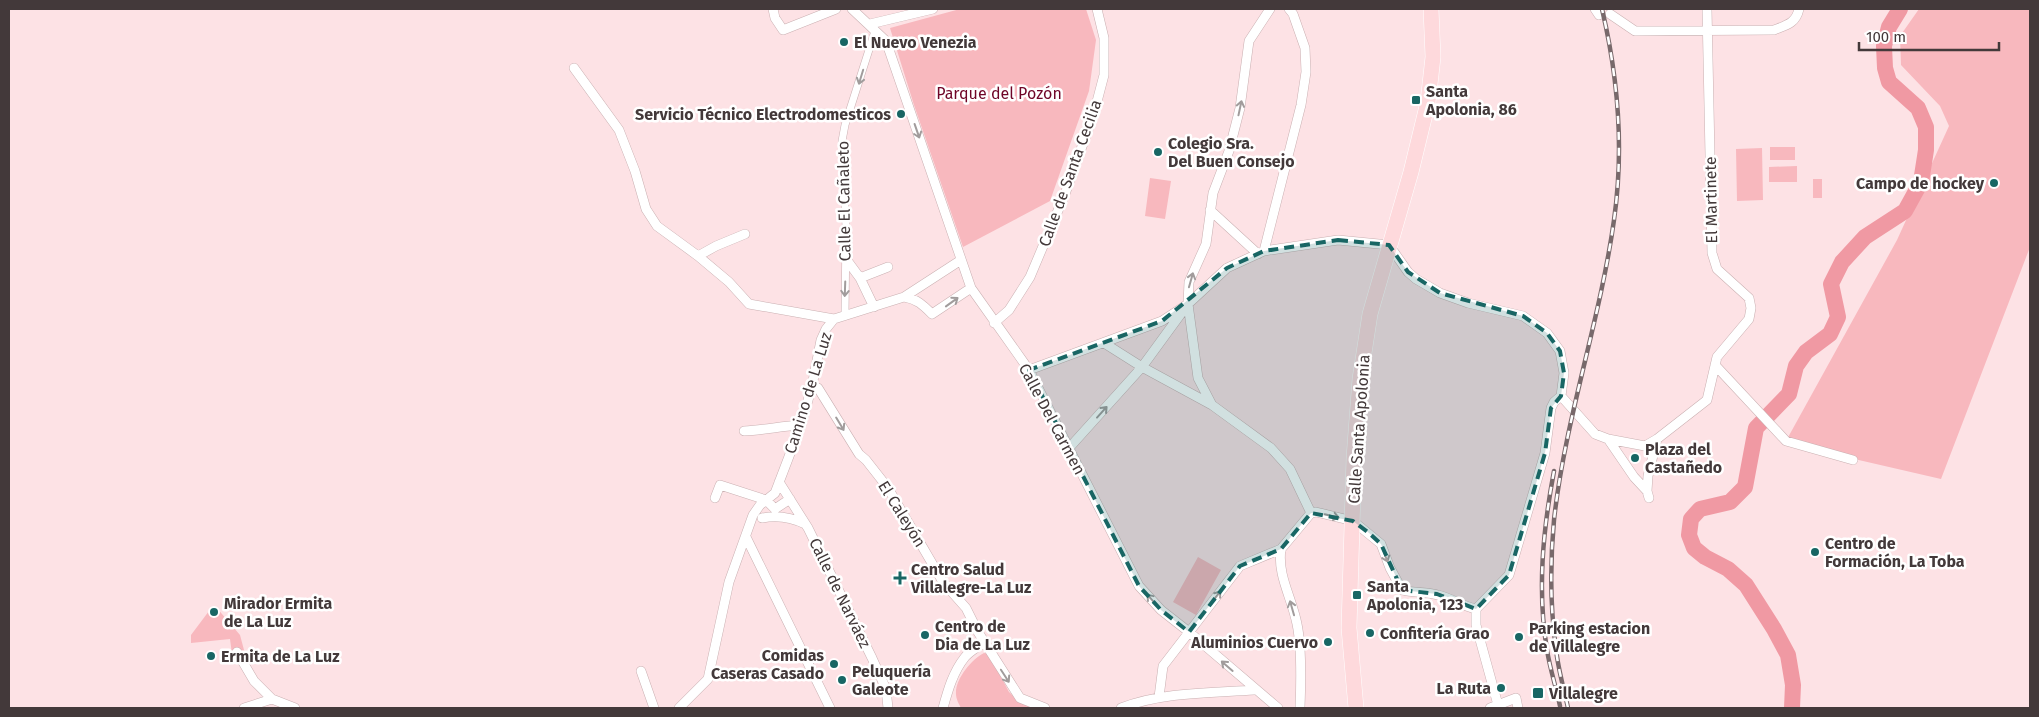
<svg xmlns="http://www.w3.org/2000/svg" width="2039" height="717" font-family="'Fira Sans',sans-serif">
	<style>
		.green { fill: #f8b8be }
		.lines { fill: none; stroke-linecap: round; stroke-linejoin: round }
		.river { stroke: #f099a3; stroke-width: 16 }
		.pedestrian-casing { stroke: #cab0b2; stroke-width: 8 }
		.minor-casing { stroke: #cab0b2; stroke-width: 10 }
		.primary-casing { stroke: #fff; stroke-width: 16 }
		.pedestrian { stroke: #fff; stroke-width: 7 }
		.minor { stroke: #fff; stroke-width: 9 }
		.primary { stroke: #fed9dc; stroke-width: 15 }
		.rail-casing { stroke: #78696b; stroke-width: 4.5 }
		.rail { stroke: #fff; stroke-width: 2.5; stroke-dasharray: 8; stroke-linecap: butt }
		.oneway { stroke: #a19c9c }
		.marked { fill: #186664; fill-opacity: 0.2; stroke: #186664; stroke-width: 4; stroke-dasharray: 10 6; stroke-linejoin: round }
		.poi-dot { fill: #186664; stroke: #fff; stroke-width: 2 }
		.labels { text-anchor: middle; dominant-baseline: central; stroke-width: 5; stroke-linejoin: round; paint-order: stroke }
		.poi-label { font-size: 16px; font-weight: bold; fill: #43393a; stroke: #fff; text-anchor: start }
		.park-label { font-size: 16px; fill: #6f0527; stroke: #fff }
		.street-label { font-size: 16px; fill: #43393a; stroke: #fff }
	</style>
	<rect width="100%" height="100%" fill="#fde2e5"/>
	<path class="green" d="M960,9H1086L1096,40L1089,91L1050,201L963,247L914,105L890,28Z
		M1919,9H2030V247L1941,479L1837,455L1786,441L1897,240L1949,126L1940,106L1901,65L1900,36Z
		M1770,147H1795V160H1770Z
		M1762,148L1763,200L1737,201L1736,149Z
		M1797,166V182H1769V167Z
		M1150,178L1171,181L1165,219L1145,216Z
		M1813,179H1822V198H1813Z
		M1198,557L1221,570L1196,615L1173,602Z
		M212,607H216L240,635L244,650L232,654L230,639L191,643V635Z
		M984,653L989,654L1009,692L1021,703L1036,708H961C959,704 956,699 956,694C955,679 972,659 984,653Z"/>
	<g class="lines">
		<path class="river" d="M1792,708L1793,685L1788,655L1774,629L1746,585L1728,569L1705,557L1694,548L1689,535L1691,519L1700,509L1730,502L1745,487L1756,428L1789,394L1796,366L1806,352L1830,334L1838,317L1831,284L1842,262L1865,237L1905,211L1921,182L1926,150V127L1918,108L1889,82L1885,68L1884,46L1889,27L1900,9"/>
		<g class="pedestrian-casing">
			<path id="pedestrian" d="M845,316L846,227L842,141L845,125L875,31"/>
		</g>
		<g class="minor-casing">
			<path id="minor" d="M773,9L775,18L783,30L836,9
				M852,9L886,41L971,288L1029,370L1139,586L1161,610L1189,632L1278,708
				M1595,9L1599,15
				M1610,14L1635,31L1774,30C1787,25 1796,23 1799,9
				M870,24L933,9
				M574,68L619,130L635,171L646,209L657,226L698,256L729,282L749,304L834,319L904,297L961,260
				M1210,210L1258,254
				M1264,251L1301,105L1306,72L1305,48L1293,14L1289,9
				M698,256L716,246L745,234
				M846,259L860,278L874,307
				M860,278L888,267
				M904,297C917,299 923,305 932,314L971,288
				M1188,304L1198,378L1212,405L1271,448L1290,469L1311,513
				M994,323L1009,310L1030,277L1065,194L1094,113L1104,75V38L1097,9
				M1104,343L1142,367L1212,405
				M1715,365L1786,441L1853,460
				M1029,370L1162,321L1188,304L1227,268L1264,251L1338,240L1389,245L1408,272L1416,279L1440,293L1468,303L1523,316L1547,333L1560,351L1564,373L1561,396
				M812,386L818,388L859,454L866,460L888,488L943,582L966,608L978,632L1020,698L1045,708
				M1561,396L1595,434L1608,439L1645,446L1657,439L1707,400L1717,357L1749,319L1751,308L1749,298L1717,269L1712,253L1707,9
				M744,431C764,430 782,426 801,425
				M1608,439L1634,477L1647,491L1649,498
				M1069,448L1142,367L1188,304L1189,282L1206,244L1213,193L1229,151L1240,108L1249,41L1270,9
				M779,482L808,528L872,658L886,689L888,708
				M1647,491L1648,476L1657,439
				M715,498L720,485L766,500L775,509L790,499
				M1311,513L1316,512L1353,521L1381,544L1390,568L1402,590C1413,593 1429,592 1438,595C1451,598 1462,606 1476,609
				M762,518C777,515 791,517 805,524
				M746,537L830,708
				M1281,549C1277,575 1292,598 1297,624C1302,648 1301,683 1300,708
				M237,652L254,681L272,699L295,708
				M641,671L654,708
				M1159,697L1163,666L1240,566L1281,549L1311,513
				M1498,705L1476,625V609L1509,575L1545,453L1551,408L1554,402L1561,396
				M244,708L272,699
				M679,708L708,679L729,582L748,529L753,515L760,505L775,493L801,425L812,386L821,340L826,329L834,319
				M943,708C948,690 953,672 965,657C970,651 978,647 984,642
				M1121,708C1163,692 1210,693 1254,690
				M1490,708L1516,698L1518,708"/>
		</g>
		<g class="primary-casing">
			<path id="primary" d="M1356,708L1349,628L1354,458L1360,379L1370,314L1411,172L1428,102L1433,57L1431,9"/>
		</g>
		<use href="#pedestrian" class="pedestrian"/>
		<use href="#minor" class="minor"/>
		<use href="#primary" class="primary"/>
		<g class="rail-casing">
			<path id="rail" d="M1554,471C1543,530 1537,590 1547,650C1550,669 1556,687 1560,706
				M1568,708C1564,689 1558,669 1556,649C1550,606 1550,563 1554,520C1565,419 1600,321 1614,220C1624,150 1618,77 1602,9"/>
		</g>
		<use href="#rail" class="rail"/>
	</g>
	<defs><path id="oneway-shaft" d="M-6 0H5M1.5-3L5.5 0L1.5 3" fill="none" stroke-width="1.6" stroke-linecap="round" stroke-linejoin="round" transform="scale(1.25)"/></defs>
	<g class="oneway">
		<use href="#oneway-shaft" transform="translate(861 77) rotate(107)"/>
		<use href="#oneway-shaft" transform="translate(1240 108) rotate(-78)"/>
		<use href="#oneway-shaft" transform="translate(917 131) rotate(71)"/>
		<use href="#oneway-shaft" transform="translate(1191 280) rotate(-74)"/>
		<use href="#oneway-shaft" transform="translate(845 289) rotate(92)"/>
		<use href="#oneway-shaft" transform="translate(952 302) rotate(-36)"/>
		<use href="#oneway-shaft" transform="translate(1102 412) rotate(-48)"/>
		<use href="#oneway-shaft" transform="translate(840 424) rotate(59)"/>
		<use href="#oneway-shaft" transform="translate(1332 516) rotate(14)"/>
		<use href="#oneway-shaft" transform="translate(1385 555) rotate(69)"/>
		<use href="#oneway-shaft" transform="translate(1216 597) rotate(-52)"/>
		<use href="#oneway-shaft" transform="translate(1152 600) rotate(-131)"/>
		<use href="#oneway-shaft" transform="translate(1292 608) rotate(-106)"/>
		<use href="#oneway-shaft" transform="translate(1227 666) rotate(-139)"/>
		<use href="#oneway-shaft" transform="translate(1005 676) rotate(57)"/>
	</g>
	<path class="marked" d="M1338,240L1389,245L1408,272L1440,293L1523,316L1547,333L1560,351L1564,373L1561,396L1551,408L1545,453L1509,575L1476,609L1437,594L1402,590L1381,544L1369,533L1353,521L1311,513L1281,549L1240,566L1189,632L1161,610L1139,586L1029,370L1162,321L1227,268L1264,251Z"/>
	<g class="poi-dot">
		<circle cx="844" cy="42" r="5"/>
		<rect x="1411" y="95" width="10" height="10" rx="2.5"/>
		<circle cx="901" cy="114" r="5"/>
		<circle cx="1158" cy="152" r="5"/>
		<circle cx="1994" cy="183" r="5"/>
		<circle cx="1635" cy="458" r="5"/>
		<circle cx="1815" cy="552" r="5"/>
		<path d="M897.5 570.5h5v5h5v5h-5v5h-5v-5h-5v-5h5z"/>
		<rect x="1352" y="590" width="10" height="10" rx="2.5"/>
		<circle cx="214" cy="612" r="5"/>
		<circle cx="1370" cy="633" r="5"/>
		<circle cx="925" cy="635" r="5"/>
		<circle cx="1519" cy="637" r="5"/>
		<circle cx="1328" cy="642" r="5"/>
		<circle cx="211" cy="656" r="5"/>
		<circle cx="834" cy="664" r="5"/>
		<circle cx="842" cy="680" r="5"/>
		<circle cx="1501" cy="688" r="5"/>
		<rect x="1532" y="687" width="12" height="12" rx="2.5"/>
	</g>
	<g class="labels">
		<g class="poi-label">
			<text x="854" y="42">El Nuevo Venezia</text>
			<text x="1426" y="91">Santa<tspan x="1426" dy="18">Apolonia, 86</tspan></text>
			<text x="891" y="114" text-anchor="end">Servicio Técnico Electrodomesticos</text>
			<text x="1168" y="143">Colegio Sra.<tspan x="1168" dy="18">Del Buen Consejo</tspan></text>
			<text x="1984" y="183" text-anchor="end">Campo de hockey</text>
			<text x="1645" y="449">Plaza del<tspan x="1645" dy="18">Castañedo</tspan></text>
			<text x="1825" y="543">Centro de<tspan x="1825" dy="18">Formación, La Toba</tspan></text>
			<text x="911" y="569">Centro Salud<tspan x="911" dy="18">Villalegre-La Luz</tspan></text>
			<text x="1367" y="586">Santa<tspan x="1367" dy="18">Apolonia, 123</tspan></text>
			<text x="224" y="603">Mirador Ermita<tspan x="224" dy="18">de La Luz</tspan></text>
			<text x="935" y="626">Centro de<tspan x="935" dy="18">Dia de La Luz</tspan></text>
			<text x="1529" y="628">Parking estacion<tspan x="1529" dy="18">de Villalegre</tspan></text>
			<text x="1380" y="633">Confitería Grao</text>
			<text x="1318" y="642" text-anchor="end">Aluminios Cuervo</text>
			<text x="824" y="655" text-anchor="end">Comidas<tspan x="824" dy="18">Caseras Casado</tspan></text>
			<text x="221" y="656">Ermita de La Luz</text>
			<text x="852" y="671">Peluquería<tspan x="852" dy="18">Galeote</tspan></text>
			<text x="1491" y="688" text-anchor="end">La Ruta</text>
			<text x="1549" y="693">Villalegre</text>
		</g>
		<g class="park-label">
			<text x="999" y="93">Parque del Pozón</text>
		</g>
		<g class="street-label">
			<text transform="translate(1070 173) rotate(-70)">Calle de Santa Cecilia</text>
			<text transform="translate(1711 200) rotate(-91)">El Martinete</text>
			<text transform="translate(844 201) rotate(-91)">Calle El Cañaleto</text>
			<text transform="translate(808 393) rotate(-73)">Camino de La Luz</text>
			<text transform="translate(1052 419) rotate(62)">Calle Del Carmen</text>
			<text transform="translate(1359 429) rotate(-86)">Calle Santa Apolonia</text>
			<text transform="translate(902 514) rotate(58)">El Caleyón</text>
			<text transform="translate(840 593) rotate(64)">Calle de Narváez</text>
		</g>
	</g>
	<rect width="2039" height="717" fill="none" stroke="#43393a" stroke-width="20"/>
	<path d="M1859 42v8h140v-8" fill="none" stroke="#43393a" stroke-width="2.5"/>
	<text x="1866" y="42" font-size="15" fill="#43393a" stroke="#ffffff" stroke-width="4" paint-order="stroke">100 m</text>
</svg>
